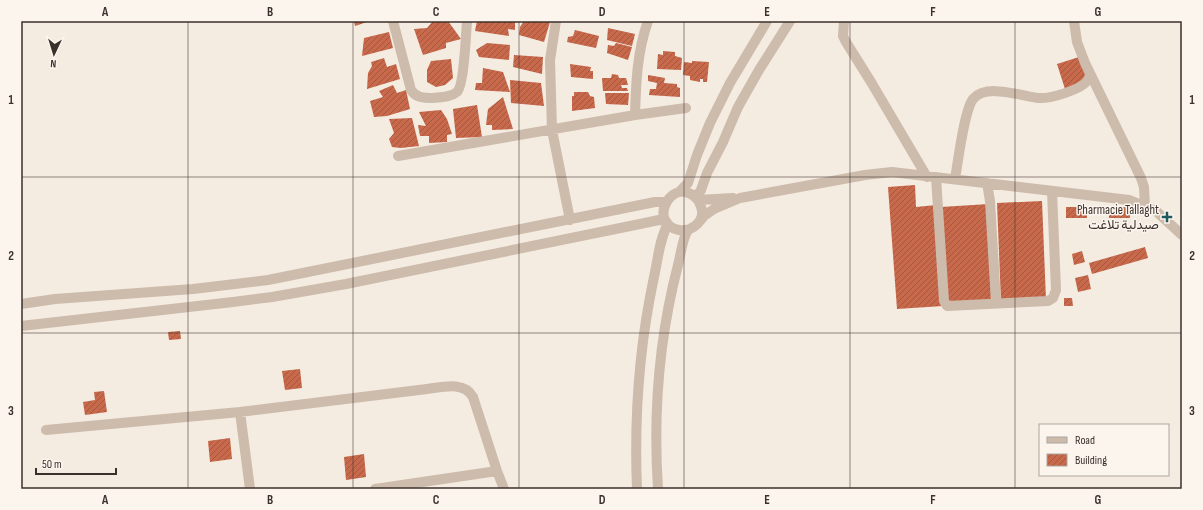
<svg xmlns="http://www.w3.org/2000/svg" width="1203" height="510" font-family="'Sofia Sans Condensed',Vazirmatn,sans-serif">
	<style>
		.building { fill: url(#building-hatch) }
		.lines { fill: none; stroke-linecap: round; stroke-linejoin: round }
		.minor { stroke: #cdbbac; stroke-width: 10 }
		.tertiary { stroke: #cdbbac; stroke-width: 10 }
		.grid { fill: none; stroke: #3b302b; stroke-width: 1; stroke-opacity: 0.55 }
		.poi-dot { fill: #1f5a5e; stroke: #fbf5ee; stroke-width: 1.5 }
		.labels { text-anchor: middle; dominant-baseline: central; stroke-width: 3; stroke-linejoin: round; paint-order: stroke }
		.poi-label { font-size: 13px; fill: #3b302b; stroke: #fbf5ee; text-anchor: end }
		.neatline { fill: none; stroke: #3b302b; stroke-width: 1.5 }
		.grid-label { font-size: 13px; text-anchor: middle; font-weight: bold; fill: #3b302b }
	</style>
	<defs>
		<pattern id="building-hatch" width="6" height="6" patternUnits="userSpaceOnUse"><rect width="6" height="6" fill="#c8694b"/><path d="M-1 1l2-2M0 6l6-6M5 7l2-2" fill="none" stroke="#a4573f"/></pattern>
	</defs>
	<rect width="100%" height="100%" fill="#f4ebe1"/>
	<path class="building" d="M354,21H370L355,26Z
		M433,21H448L461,39L446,43V48L423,55L414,29L427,28Z
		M477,21H515V30L508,29L509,36L475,31Z
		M524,21L550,22L544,42L519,35L520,27Z
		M608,28L635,34L632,46L607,40Z
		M575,30L599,36L596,48L567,42L568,37L573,36Z
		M389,32L393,48L362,56L364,38Z
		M487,43L510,45L509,60L479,57L476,50Z
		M616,43L632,47L628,60L607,53L608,45L614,46Z
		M663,51L675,52V56L682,58L681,70L657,69L658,54L663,55Z
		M514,55L543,57L542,74L513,67Z
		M1079,57L1087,80L1065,89L1057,64Z
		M384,58L387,67L396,64L400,79L367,89L368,73L372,66L371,62Z
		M451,59L453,78L445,85L436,87L427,82V70L431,61Z
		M692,61L709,62L707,82H703V79H700V82L690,80V76L683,75L684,62L692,63Z
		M570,64L591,67L590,71H593V79L571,77Z
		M483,68L503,72L510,92L475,90L476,83H482Z
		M612,74L618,75L619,78H626L628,85H621L622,88H627L628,91H603L602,78H611Z
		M648,75L665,78L664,83L677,84V87L680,88V97L649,95L650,89H656L657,83L648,81Z
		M510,80L541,83L544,106L511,103Z
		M393,85L397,93L406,90L410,109L387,116L374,117L370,101L383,97L379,91Z
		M574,92H588L590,96L594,97L595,108L572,111V96H574Z
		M605,93H629L628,105L606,104Z
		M503,97L513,129L492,130V125H486L488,109Z
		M477,105L482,137L456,138L453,109Z
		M441,110L447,119L452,134L447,135V142L429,143V136H420L418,125L426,126L419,112Z
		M412,118L419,146L401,148L392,147L389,139L394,133L389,119Z
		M915,185L916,207L936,205L943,306L897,309L888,187Z
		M1042,201L1046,300L1001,302L997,203Z
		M989,204L995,302L948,305L941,207Z
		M1066,207H1087V218H1066Z
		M1109,207H1130V218H1109Z
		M1145,247L1148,258L1092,274L1089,263Z
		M1082,251L1085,262L1074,265L1072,254Z
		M1088,275L1091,289L1078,292L1075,278Z
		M1064,298H1072L1073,306H1064Z
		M180,331L181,339L169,340L168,332Z
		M300,369L302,388L285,390L282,371Z
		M104,391L107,412L85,415L83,402L95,400L94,392Z
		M230,438L232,459L210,462L208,441Z
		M364,454L366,477L346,480L344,457Z"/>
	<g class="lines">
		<path class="minor" d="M393,21L411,90C416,98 424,98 433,98C441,97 451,97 457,92C464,86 466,33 467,21
			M556,21L550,60L552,130L570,220
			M844,21L843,36L846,42L871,82L927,177
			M1074,21L1077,42L1085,63L1141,178L1144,187L1145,206
			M635,115C636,83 637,52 648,21
			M398,156L635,115L686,108
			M936,177L944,301L947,306L1048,301L1053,298L1056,290L1052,191
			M955,179C958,162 964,111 973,99C986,83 1021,96 1038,98C1050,99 1081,90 1088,80C1089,78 1090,76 1090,74
			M987,183L990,201L996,303
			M679,192L688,183L697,155L710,123L730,83L767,21
			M696,197L701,190L707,173L723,142L738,107L759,70L790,21
			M698,200C700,204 703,209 702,215C700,225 689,232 679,230C645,223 674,172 698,200L733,198
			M699,222L704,216L714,209L740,198L865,175L892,172L1129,200L1156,211L1182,235
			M21,304L55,299L193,289L268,280L655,202H666
			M21,326L233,302L272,297L346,284L640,224L659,220L666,221
			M240,412L250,489
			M46,430L240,412L427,389C443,387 464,381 473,397L497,471L504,489
			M375,489L497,471"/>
		<path class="tertiary" d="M637,489C634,417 639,347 654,277C658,260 659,240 668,224
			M658,489C653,414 659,338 678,265C681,254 682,239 688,230"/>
	</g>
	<path class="grid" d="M188,21V489M353,21V489M519,21V489M684,21V489M850,21V489M1015,21V489M21,177H1182M21,333H1182"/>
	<path class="poi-dot" d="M1165 211h4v4h4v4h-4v4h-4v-4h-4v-4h4z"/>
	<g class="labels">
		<g class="poi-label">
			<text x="1159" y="210">Pharmacie Tallaght<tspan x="1159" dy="15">صيدلية تلاغت</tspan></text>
		</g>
	</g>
	<rect width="1203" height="510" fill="none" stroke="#fbf5ee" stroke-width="44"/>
	<rect x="1039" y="424" width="130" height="52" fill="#fbf5ee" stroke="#aea6a0"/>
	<rect x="1047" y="437" width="20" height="6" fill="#cdbbac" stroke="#aea6a0"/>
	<text x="1075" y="444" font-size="12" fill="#3b302b">Road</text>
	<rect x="1047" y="454" width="20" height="12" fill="url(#building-hatch)" stroke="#aea6a0"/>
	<text x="1075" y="464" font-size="12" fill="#3b302b">Building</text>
	<g transform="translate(54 54) rotate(184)" stroke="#fbf5ee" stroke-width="3" paint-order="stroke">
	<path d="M0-3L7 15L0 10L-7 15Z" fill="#3b302b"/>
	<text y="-6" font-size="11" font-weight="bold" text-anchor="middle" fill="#3b302b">N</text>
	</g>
	<path d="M36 468v6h80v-6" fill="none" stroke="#3b302b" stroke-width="2"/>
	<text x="42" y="468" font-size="12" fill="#3b302b" stroke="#fbf5ee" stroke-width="3" paint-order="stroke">50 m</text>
	<rect x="22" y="22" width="1159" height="466" class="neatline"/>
	<g class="grid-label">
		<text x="105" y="16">A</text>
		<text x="270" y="16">B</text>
		<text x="436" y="16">C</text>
		<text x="602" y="16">D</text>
		<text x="767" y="16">E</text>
		<text x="933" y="16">F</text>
		<text x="1098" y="16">G</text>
		<text x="11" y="104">1</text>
		<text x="1192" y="104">1</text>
		<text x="11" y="260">2</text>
		<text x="1192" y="260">2</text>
		<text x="11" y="415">3</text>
		<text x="1192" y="415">3</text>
		<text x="105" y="504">A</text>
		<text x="270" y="504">B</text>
		<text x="436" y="504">C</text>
		<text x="602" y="504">D</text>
		<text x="767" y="504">E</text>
		<text x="933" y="504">F</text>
		<text x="1098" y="504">G</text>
	</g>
</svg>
